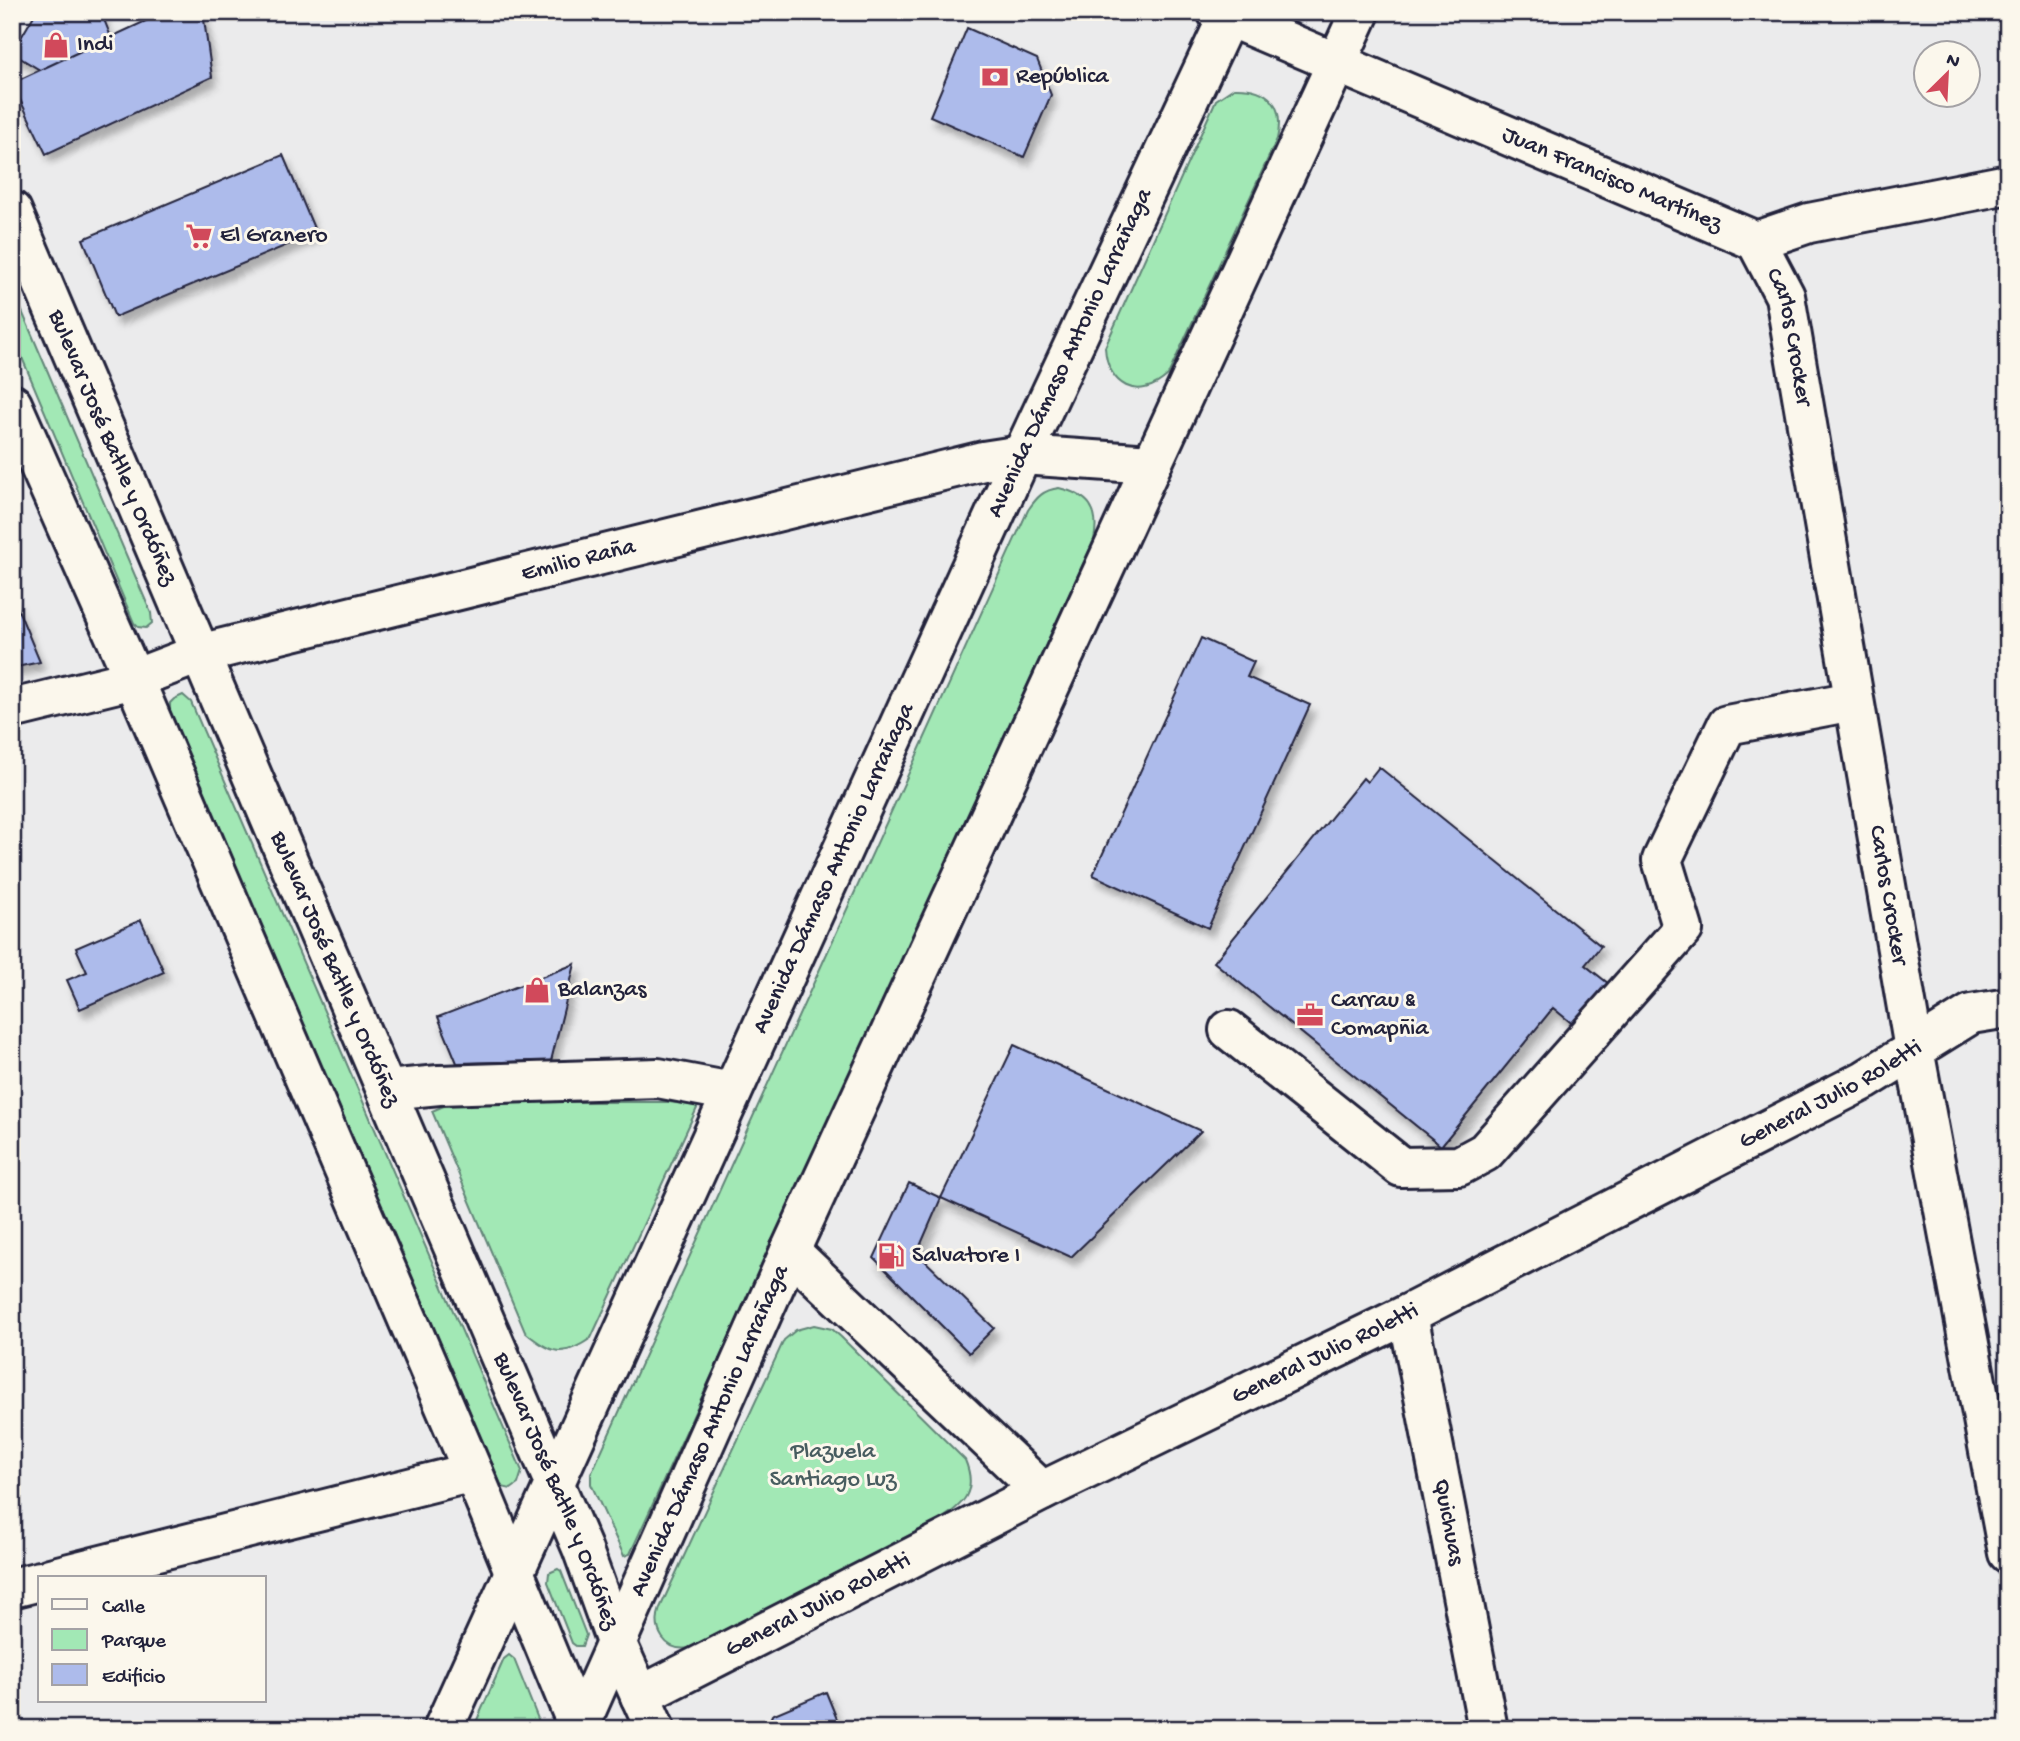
<svg xmlns="http://www.w3.org/2000/svg" width="2020" height="1741" font-family="'Gochi Hand',sans-serif">
	<style>
		.green { fill: #a2e8b5; stroke: #628578; stroke-width: 2 }
		.building { fill: #adbbeb; stroke: #22223b; stroke-width: 2; filter: url(#shadow) }
		.lines { fill: none; stroke-linecap: round; stroke-linejoin: round }
		.minor-casing { stroke: #22223b; stroke-width: 44 }
		.major-casing { stroke: #22223b; stroke-width: 44 }
		.minor { stroke: #fbf7ec; stroke-width: 38 }
		.major { stroke: #fbf7ec; stroke-width: 38 }
		.labels { text-anchor: middle; dominant-baseline: central; stroke-width: 6; stroke-linejoin: round; paint-order: stroke }
		.poi-label { font-size: 24px; fill: #22223b; stroke: #fbf7ec; text-anchor: start }
		.street-label { font-size: 24px; fill: #22223b; stroke: #fbf7ec }
		.park-label { font-size: 24px; fill: #485d60; stroke: #fbf7ec }
	</style>
	<defs>
		<filter id="shadow"><feDropShadow dx="4.5" dy="8" stdDeviation="3.5" flood-color="#0004"/></filter>
	</defs>
	<rect width="100%" height="100%" fill="#ebebec"/>
	<filter id="ink" filterUnits="userSpaceOnUse"><feTurbulence type="fractalNoise" baseFrequency=".0143" numOctaves="2"/><feDisplacementMap in="SourceGraphic" scale="14" xChannelSelector="R" yChannelSelector="G"/><feConvolveMatrix kernelMatrix="1 2 1 2 8 2 1 2 1" color-interpolation-filters="sRGB"/></filter>
	<g filter="url(#ink)">
		<path class="green" d="M1234,88C1269,87 1285,105 1277,139L1168,375C1138,403 1107,385 1105,347L1216,100Z
			M12,288L151,613L152,623L146,628L138,627L134,623L12,334Z
			M1059,488C1089,495 1100,509 1094,540L630,1554L624,1556L591,1484V1474L1028,510C1037,497 1043,490 1059,488Z
			M183,695L191,702L522,1471L518,1484L511,1489L502,1487L498,1478L170,711V703L174,699Z
			M453,1102H669L698,1106L591,1338C563,1358 551,1354 525,1332L432,1111Z
			M814,1325L832,1329L841,1337L965,1460C978,1491 964,1505 938,1521L689,1648C665,1652 652,1630 660,1608L784,1340L796,1330Z
			M558,1569L561,1571L586,1635L582,1646H576L572,1643L548,1582L549,1573Z
			M509,1655L514,1659L542,1729H473L504,1659Z"/>
		<path class="building" d="M36,12H101L111,37L40,70L12,53Z
			M165,12H203L212,77L46,154L12,83Z
			M967,28L1037,59L1051,95L1024,157L930,116Z
			M283,155L316,233L115,317L83,239Z
			M12,595L40,662L12,668Z
			M1201,638L1254,662L1247,677L1310,705L1208,928L1093,875Z
			M1379,767L1601,946L1585,965L1609,984L1575,1026L1553,1008L1441,1146L1214,962L1363,778L1367,782Z
			M141,920L164,972L80,1009L67,980L87,972L76,948Z
			M575,964L551,1061L457,1063L438,1017Z
			M1014,1045L1201,1131L1071,1257L941,1198Z
			M909,1183L941,1198L917,1253L994,1328L969,1353L874,1258Z
			M826,1692L841,1729H766L772,1715Z"/>
		<g class="lines">
			<g class="minor-casing">
				<g id="minor">
					<path id="s1" d="M1217,12L1756,241L1809,223L2008,184"/>
					<path id="s2" d="M1756,241L1785,296L1914,1049L2008,1553"/>
					<path id="s3" d="M12,709L134,679L199,654L983,461L1022,455L1151,464"/>
					<path d="M1229,1030L1401,1167L1459,1166L1485,1152L1683,929L1662,860L1727,725L1853,701"/>
					<path d="M387,1090L439,1085L658,1078L732,1092"/>
					<path d="M790,1251L1042,1491"/>
					<path id="s4" d="M1408,1314L1488,1729"/>
					<path d="M50,1578L473,1472"/>
					<path d="M12,1588L40,1581"/>
					<path id="s5" d="M640,1696L1042,1491L1408,1314L1865,1080L1971,1014L2008,1008"/>
					<path id="s6" d="M443,1729L1022,455L1230,12"/>
					<path id="s7" d="M578,1729L790,1251L1360,12"/>
				</g>
			</g>
			<g class="major-casing">
				<g id="major">
					<path id="s8" d="M12,211C200,658 392,1102 582,1548L616,1642L655,1729"/>
					<path d="M12,404L134,679L473,1472L579,1729"/>
				</g>
			</g>
			<use href="#minor" class="minor"/>
			<use href="#major" class="major"/>
		</g>
	</g>
	<defs>
		<g id="shop-bare" transform="scale(2.1)"><path d="M-5-2.5h2.3a2.7 3.5 0 0 1 5.4 0H5L5.5 6h-11ZM-1.5-2.5h3a1.5 2.3 0 0 0-3 0Z" fill="#d1495b" stroke="#fbf7ec" stroke-width="2.5" paint-order="stroke"/></g>
		<g id="bank-bare" transform="scale(2.1)"><path d="M-6-4H6V4H-6ZM0-2.3a2.3 2.3 0 1 0 0 4.6a2.3 2.3 0 1 0 0-4.6Z" fill="#d1495b" stroke="#fbf7ec" stroke-width="2.5" paint-order="stroke"/></g>
		<g id="supermarket-bare" transform="scale(2.1)"><path d="M-6-5.5h2.5l.6 2H6L4.5 2H-2.5L-4.4-4H-6ZM-1.5 3.2a1.3 1.3 0 1 0 .1 0ZM3 3.2a1.3 1.3 0 1 0 .1 0Z" fill="#d1495b" stroke="#fbf7ec" stroke-width="2.5" paint-order="stroke"/></g>
		<g id="office-bare" transform="scale(2.1)"><path d="M-6-3h4V-5.5h4V-3h4V5H-6ZM-1-4.5V-3h2v-1.5ZM-6 0V1H6V0Z" fill="#d1495b" stroke="#fbf7ec" stroke-width="2.5" paint-order="stroke"/></g>
		<g id="fuel-bare" transform="scale(2.1)"><path d="M-5.5-6h7V0h2V4h1.3V-2.5L3-4.5l.8-.8L6-3V5H2.5V1h-1V6h-7ZM-4.2-4.7v3.2H.2V-4.7Z" fill="#d1495b" stroke="#fbf7ec" stroke-width="2.5" paint-order="stroke"/></g>
	</defs>
	<g fill-rule="evenodd">
		<use href="#shop-bare" x="56" y="45"/>
		<use href="#bank-bare" x="995" y="77"/>
		<use href="#supermarket-bare" x="199" y="236"/>
		<use href="#shop-bare" x="537" y="990"/>
		<use href="#office-bare" x="1310" y="1015"/>
		<use href="#fuel-bare" x="891" y="1256"/>
	</g>
	<g class="labels">
		<g class="poi-label">
			<text x="77" y="45">Indi</text>
			<text x="1016" y="77">República</text>
			<text x="220" y="236">El Granero</text>
			<text x="558" y="990">Balanzas</text>
			<text x="1331" y="1001">Carrau &amp;<tspan x="1331" dy="28">Comapñia</tspan></text>
			<text x="912" y="1256">Salvatore I</text>
		</g>
		<g class="street-label">
			<text stroke="none"><textPath href="#s1" startOffset="429">Juan Francisco Martínez</textPath></text>
			<text stroke="none"><textPath href="#s2" startOffset="103">Carlos Crocker</textPath></text>
			<text stroke="none"><textPath href="#s6" startOffset="1512">Avenida Dámaso Antonio Larrañaga</textPath></text>
			<text stroke="none"><textPath href="#s8" startOffset="257">Bulevar José Batlle y Ordóñez</textPath></text>
			<text stroke="none"><textPath href="#s3" startOffset="586">Emilio Raña</textPath></text>
			<text stroke="none"><textPath href="#s6" startOffset="945">Avenida Dámaso Antonio Larrañaga</textPath></text>
			<text stroke="none"><textPath href="#s2" startOffset="670">Carlos Crocker</textPath></text>
			<text stroke="none"><textPath href="#s8" startOffset="824">Bulevar José Batlle y Ordóñez</textPath></text>
			<text stroke="none"><textPath href="#s5" startOffset="1334">General Julio Roletti</textPath></text>
			<text stroke="none"><textPath href="#s5" startOffset="766">General Julio Roletti</textPath></text>
			<text stroke="none"><textPath href="#s7" startOffset="326">Avenida Dámaso Antonio Larrañaga</textPath></text>
			<text stroke="none"><textPath href="#s8" startOffset="1391">Bulevar José Batlle y Ordóñez</textPath></text>
			<text stroke="none"><textPath href="#s4" startOffset="212">Quichuas</textPath></text>
			<text stroke="none"><textPath href="#s5" startOffset="200">General Julio Roletti</textPath></text>
		</g>
		<g class="park-label">
			<text x="833" y="1452">Plazuela<tspan x="833" dy="28">Santiago Luz</tspan></text>
		</g>
	</g>
	<rect width="2020" height="1741" fill="none" stroke="#fbf7ec" stroke-width="42"/>
	<rect x="21" y="21" width="1978" height="1699" fill="none" stroke="#22223b" stroke-width="2.5" filter="url(#ink)"/>
	<rect x="38" y="1576" width="228" height="126" fill="#fbf7ec" stroke="#a4a2a5" stroke-width="2"/>
	<rect x="52" y="1599" width="35" height="10" fill="#fbf7ec" stroke="#a4a2a5" stroke-width="2"/>
	<text x="102" y="1612" font-size="21" fill="#22223b">Calle</text>
	<rect x="52" y="1629" width="35" height="21" fill="#a2e8b5" stroke="#a4a2a5" stroke-width="2"/>
	<text x="102" y="1646" font-size="21" fill="#22223b">Parque</text>
	<rect x="52" y="1664" width="35" height="21" fill="#adbbeb" stroke="#a4a2a5" stroke-width="2"/>
	<text x="102" y="1682" font-size="21" fill="#22223b">Edificio</text>
	<g transform="translate(1947 74) rotate(24)"><circle r="33" fill="#fbf7ec" stroke="#a4a2a5" stroke-width="2"/>
	<path d="M0-5L12 26L0 18L-12 26Z" fill="#d1495b"/>
	<text y="-10" font-size="19" font-weight="bold" text-anchor="middle" fill="#22223b">N</text>
	</g>
</svg>
